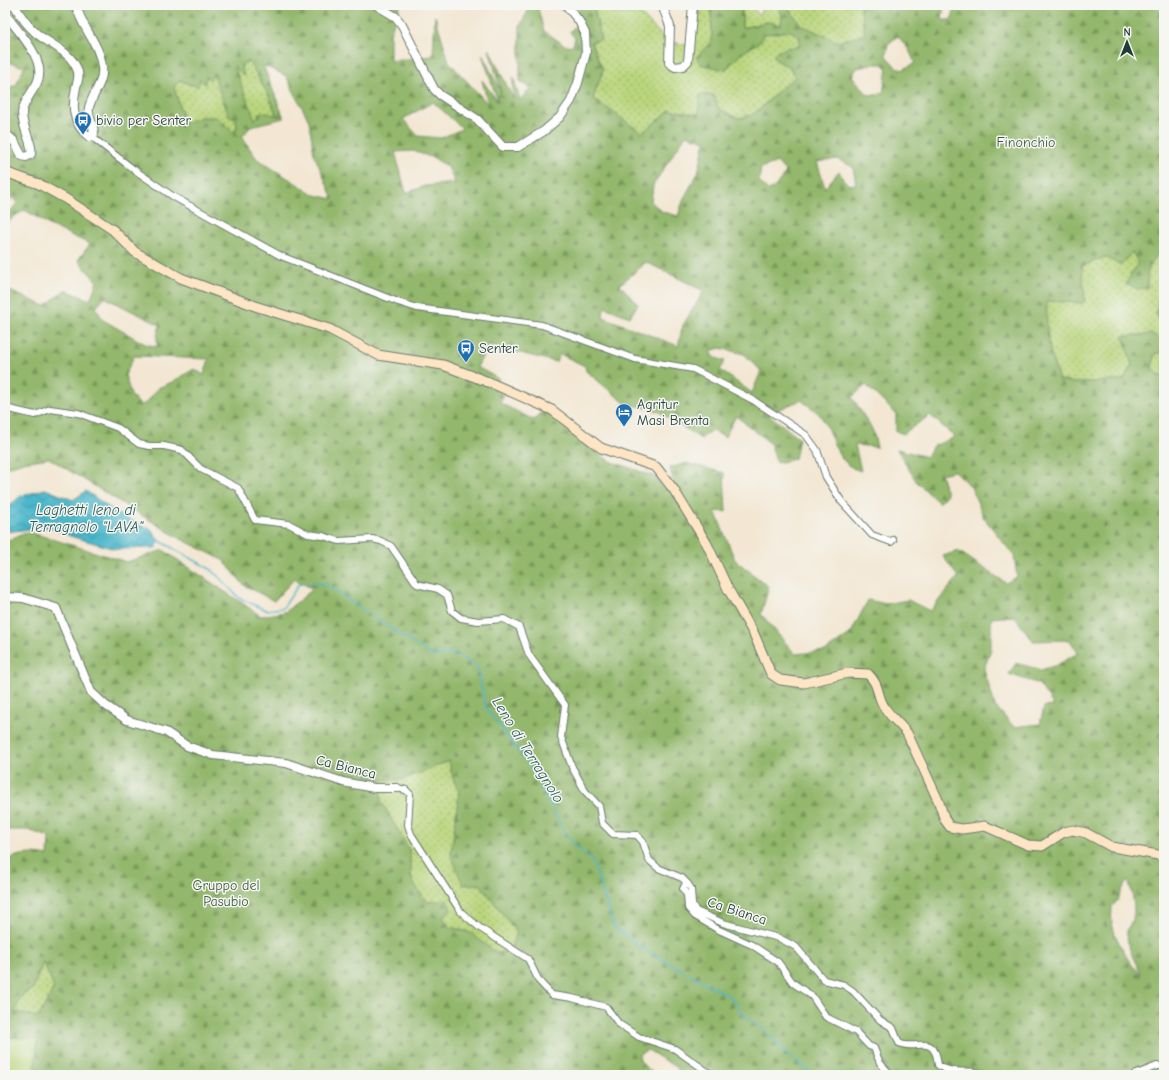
<svg xmlns="http://www.w3.org/2000/svg" width="1169" height="1080" font-family="'Comic Neue',sans-serif">
	<style>
		.grass { fill: url(#grass-dots); stroke: #6c8a58 }
		.forest { fill: url(#forest-firs); stroke: #597a50; fill-rule: evenodd }
		.pitch { fill: #bad67d; stroke: #6c8a58 }
		.water { fill: url(#water-waves); stroke: #367a7f }
		.lines { fill: none; stroke-linecap: round; stroke-linejoin: round }
		.stream { stroke: #4cb7ca; stroke-width: 1.5 }
		.minor-casing { stroke: #69786c; stroke-width: 8 }
		.tertiary-casing { stroke: #69786c; stroke-width: 10 }
		.secondary-casing { stroke: #69786c; stroke-width: 11 }
		.minor { stroke: #fff; stroke-width: 6 }
		.tertiary { stroke: #fff; stroke-width: 8 }
		.secondary { stroke: #fde5c5; stroke-width: 9 }
		.labels { text-anchor: middle; dominant-baseline: central; stroke-width: 3; stroke-linejoin: round; paint-order: stroke }
		.poi-label { font-size: 14px; fill: #1f3d34; stroke: #f6f6f2; text-anchor: start }
		.park-label { font-size: 14px; fill: #3e5c43; stroke: #f6f6f2 }
		.street-label { font-size: 14px; fill: #1f3d34; stroke: #f6f6f2 }
		.water-label { font-size: 15px; font-style: italic; fill: #2a5c5a; stroke: #f6f6f2 }
	</style>
	<defs>
		<pattern id="grass-dots" width="8" height="8" patternUnits="userSpaceOnUse"><rect width="8" height="8" fill="#bad67d"/><path d="M2 2h.1M6 6h.1" fill="none" stroke="#97af67" stroke-width="1.8" stroke-linecap="round"/></pattern>
		<pattern id="forest-firs" width="22" height="20" patternUnits="userSpaceOnUse"><rect width="22" height="20" fill="#93b76c"/><path d="M5 1l3.5 6h-7zM16 11l3.5 6h-7z" fill="#77965a"/></pattern>
		<pattern id="water-waves" width="16" height="10" patternUnits="userSpaceOnUse"><rect width="16" height="10" fill="#4cb7ca"/><path d="M0 5q4-4 8 0t8 0" fill="none" stroke="#3f96a5"/></pattern>
	</defs>
	<rect width="100%" height="100%" fill="#f6f6f2"/>
	<filter id="ink" filterUnits="userSpaceOnUse"><feTurbulence type="fractalNoise" baseFrequency=".025" numOctaves="2"/><feDisplacementMap in="SourceGraphic" scale="8" xChannelSelector="R" yChannelSelector="G"/><feConvolveMatrix kernelMatrix="1 2 1 2 8 2 1 2 1" color-interpolation-filters="sRGB"/></filter>
	<filter id="wash" filterUnits="userSpaceOnUse"><feTurbulence type="fractalNoise" baseFrequency=".012" numOctaves="4" result="noise"/><feDisplacementMap in="SourceGraphic" scale="16" xChannelSelector="R" yChannelSelector="G"/><feGaussianBlur stdDeviation="0.9" result="paint"/><feColorMatrix in="noise" values="0 0 0 0 0 0 0 0 0 0 0 0 0 0 0 0 0 1.4 0 .05"/><feComposite in="paint" operator="in"/></filter>
	<g filter="url(#wash)">
		<rect width="100%" height="100%" fill="#f3e7d3"/>
		<path class="grass" d="M592,5H608L613,13L641,14L668,42L691,45L695,5H711L712,41L725,70L742,53L761,41L764,34L791,31L800,37L799,47L786,48L776,60L790,68L795,78L752,115L738,118L718,108L700,95L699,114L670,110L642,133L593,98L603,70L590,41L601,39L594,8Z
			M742,5H754L752,7L759,15L764,5H779L782,16L781,25L768,22L742,28Z
			M786,5H860L865,34L838,42L801,25Z
			M249,61L269,96L277,117L255,121L233,64L244,75L241,65Z
			M213,74L236,118L237,128L233,133L224,123L201,117L184,123L174,87L179,80L191,85L200,78Z
			M1161,247L1164,248V281L1158,300L1160,323L1164,325V342L1153,334L1132,364L1124,380L1075,383L1059,380C1048,350 1046,333 1046,301L1083,303L1085,301L1082,266L1105,257L1132,252L1138,262L1148,270Z
			M1164,351V377H1162L1152,370L1154,355Z
			M449,761L453,778L459,792L451,855L480,884L517,933L509,951L496,954L471,933L450,927L442,916L427,903L412,881L409,850L381,801L380,780L404,779Z
			M43,962L54,987L39,1017L13,1012L24,993L33,989Z"/>
		<path class="forest" d="M5,5H400L390,34V61L433,56L435,16L449,62L488,104L482,80L498,102L482,54L501,92L489,49L513,98V77L520,100L530,88L520,81V26L528,11V5H537L544,31L566,46L573,45L575,38L570,32L582,18L571,5H592L594,8L601,40L591,42L603,70L593,98L642,133L670,110L699,114L700,95H714L718,108C724,111 732,117 738,118C758,120 777,87 795,78L790,68L776,60L773,54L786,48L799,47L800,37L791,31L764,34L761,41L742,53L725,70L700,64L696,57L712,41L711,5H742V28L768,22L781,25L782,16L779,5H786L801,25L838,42L865,34L860,5H944L942,20H951L956,5H1164V248H1161L1148,270L1147,288L1138,289L1126,284L1138,262L1132,252L1121,265L1105,257L1082,266L1085,301L1083,303L1047,301C1046,333 1048,350 1059,380L1075,383L1124,380L1132,364L1123,336L1153,334L1164,342V351L1154,355L1152,370L1164,377V1075H1079L1073,1072L1071,1075H675L678,1074L677,1068L648,1050L640,1053L639,1058C645,1069 652,1074 665,1075H5V861C19,853 33,853 48,856L49,837L28,830H5V541L29,532L127,562L163,550L261,616L285,612L313,589L294,579L274,601L244,585L223,560L177,537L49,458L23,462L5,468V292L10,291L45,306L65,290L90,300L97,282L78,260L90,244L49,225L25,210L13,217L5,227V218L18,202L5,194V87L16,86L24,67L5,61ZM898,36L909,50L915,63L902,70L896,67L886,56L888,44ZM249,61L269,96L277,116L268,113H260L255,120L234,66L244,76L241,65ZM875,64H882L887,69L883,93L868,95L852,76L857,68ZM263,65L286,76L309,121L314,154L333,199L315,195L257,159L242,137L251,126L284,118ZM213,74L229,116L236,118L237,128L234,133L216,117H201L184,123L174,87L179,80L198,87L200,79L205,84L206,76L210,80ZM433,102L462,128V129L441,138L418,136L403,119ZM686,135L705,141L698,173L684,198L678,216L663,212L651,202L653,185ZM413,151L434,158L448,167L455,183L425,186L406,193L395,152ZM837,159L853,167L856,184L849,185L842,178L839,171L825,188L817,162ZM777,162L786,172L775,187L769,191L759,181L761,168ZM646,262L704,291L683,325L678,346L603,317L604,307L630,317L638,304L620,285ZM104,297L160,325L157,337V347L145,344L103,320L96,308ZM489,345L556,362L560,354L585,366L586,371L625,403L658,411L701,439L711,430L725,437L736,416L770,443L777,463L795,459L799,438L769,415L782,408L801,400C807,405 818,411 822,418C834,437 836,465 861,471L855,445L877,447L873,431L852,397L866,385L896,414V431L903,434L930,415L955,437L932,447L927,457L897,449L916,481L939,503L947,494L941,474L954,471L971,487L984,518L1014,556L1017,577L1006,583L958,551L943,556L958,577L930,611L908,600L886,604L868,600L851,633L826,651L795,654L761,614L769,587L735,560L715,511L726,512L724,473L687,463L670,468L674,484L664,490L656,477L610,461L584,444L544,410L534,420L500,403L504,395L492,389L499,379L477,367ZM720,348L744,354L761,371L752,393L720,370L725,361L713,357L710,351ZM134,356L209,359L204,375L194,369L172,382L158,388L149,400L141,406L131,395L125,375ZM1014,616L1033,641L1070,640L1078,653L1057,665L1041,670L1016,663L1009,674L1039,684L1054,706L1044,707L1040,724L1014,727L995,706L984,669L991,649V618ZM449,761L453,778L459,792L451,855L463,885L480,884L517,932L509,951L496,953L471,933L450,927L442,917L451,910L447,900L427,902L412,881L409,850L381,801L380,780L404,779ZM1128,881C1132,890 1136,908 1133,918C1131,924 1126,928 1127,935C1128,950 1135,961 1141,974C1130,967 1113,935 1112,922C1111,917 1112,911 1112,906C1122,899 1120,888 1128,881ZM43,962L54,987L39,1017L14,1012L24,993L33,989Z
			M1164,281V325L1160,323L1156,313Z"/>
		<path class="pitch" d="M5,1037L37,1039L35,1075H5Z"/>
		<path class="water" d="M45,489L73,500L86,491L118,514L152,530L159,541L156,548L115,549L70,536L48,527L5,532V509L21,496Z"/>
		<g class="lines">
			<path class="stream" d="M158,540L212,570L239,598L266,610L283,608L299,584H325L432,656L452,653L477,667L486,708L529,765L560,824L572,842L593,862L614,927L642,948L731,997L742,1014L772,1037L787,1055L815,1075"/>
		</g>
	</g>
	<g filter="url(#ink)">
		<g class="lines">
			<g class="minor-casing">
				<path id="minor" d="M92,137L133,169L174,197L281,256L398,302L417,308L542,325L635,359L693,369L703,374L753,400L806,435L817,450L826,477L842,502L872,535L891,542L893,540
					M5,408L35,415L50,409L78,413L118,428L139,444L149,446H164L182,450L201,469L238,488L255,520L289,524L308,534L323,536L339,541L372,539L381,541L391,546L417,584L438,589L447,595L452,611L461,618L478,621L504,619L519,627L529,655L565,705L561,737L572,767L585,791L599,806L602,823L613,834L637,835L643,842L649,860L658,868L682,878L688,884L691,889L692,904L696,911L723,923L779,938L796,947L824,980L844,985L853,991L880,1020L893,1028L899,1043C915,1052 935,1031 938,1065C955,1077 971,1067 988,1075
					M397,788L406,790L410,794L408,825L411,834L461,912L480,928L528,959L539,981L552,995L572,998L606,1007L619,1024L639,1037L675,1049L712,1075
					M686,883L683,889L687,895L688,908L695,916L717,929L752,945L778,962L793,983L812,996L826,1017L856,1032L869,1046L874,1048L880,1063L891,1075
					M1134,1075L1157,1066H1164"/>
			</g>
			<g class="tertiary-casing">
				<path id="tertiary" d="M13,5L15,6C20,15 28,26 36,33C49,44 70,51 77,69C80,75 78,81 76,87C72,107 72,123 89,137L94,134C94,124 87,116 89,107C93,93 104,82 102,67C100,44 81,27 76,5
					M376,5L396,17L402,25L434,89L440,95L477,119L503,147H518L544,131L560,117L571,101L578,83L586,53L585,33L579,21L566,5
					M662,5L670,26L669,63L675,67L683,66L688,61L693,5
					M5,14C18,31 48,61 37,83C32,93 23,102 22,113C22,128 34,146 31,154L26,157L22,156L14,141L5,133
					M5,597L23,598L56,608L91,692L105,705L127,720L166,732L187,746L213,755L286,763L343,782L374,788H397"/>
			</g>
			<g class="secondary-casing">
				<path id="secondary" d="M5,172L39,184L66,199L113,230L135,252L181,278L258,307L329,329L378,355L443,365L491,383L552,410L601,448L656,467L674,490L707,544L728,589L754,634L771,674L780,680L804,683L848,673L868,674C880,686 876,692 883,705C889,716 899,723 907,733L938,800L945,820L950,827L962,829L985,826L1028,845L1042,846L1064,832L1073,830L1086,833L1112,847L1164,856"/>
			</g>
			<use href="#minor" class="minor"/>
			<use href="#tertiary" class="tertiary"/>
			<use href="#secondary" class="secondary"/>
		</g>
	</g>
	<defs>
		<g id="bus-pin" transform="scale(0.9)"><path d="M0 17L-7.5 6A9.5 9.5 0 1 1 7.5 6Z" fill="#1f6fb2" stroke="#f6f6f2"/><path d="M-5-6H5V4H4V6H2V4H-2V6H-4V4H-5ZM-3.5-4V0h7V-4ZM-3.5 1.2v1.5H-2V1.2ZM2 1.2v1.5H3.5V1.2Z" fill="#fff"/></g>
		<g id="hotel-pin" transform="scale(0.9)"><path d="M0 17L-7.5 6A9.5 9.5 0 1 1 7.5 6Z" fill="#1f6fb2" stroke="#f6f6f2"/><path d="M-6-4.5h1.5V1H6V5H4.5V3h-9V5H-6ZM-4 0a1.8 1.8 0 1 1 3.6 0ZM.5 0V-2.5h3Q6-2.5 6 0Z" fill="#fff"/></g>
	</defs>
	<g fill-rule="evenodd">
		<use href="#bus-pin" x="83" y="120"/>
		<use href="#bus-pin" x="466" y="348"/>
		<use href="#hotel-pin" x="624" y="412"/>
	</g>
	<g class="labels">
		<g class="poi-label">
			<text x="96" y="120">bivio per Senter</text>
			<text x="479" y="348">Senter</text>
			<text x="637" y="404">Agritur<tspan x="637" dy="16">Masi Brenta</tspan></text>
		</g>
		<g class="park-label">
			<text x="1026" y="142">Finonchio</text>
			<text x="226" y="885">Gruppo del<tspan x="226" dy="16">Pasubio</tspan></text>
		</g>
		<g class="street-label">
			<text transform="translate(346 767) rotate(14)">Ca Bianca</text>
			<text transform="translate(737 911) rotate(18)">Ca Bianca</text>
		</g>
		<g class="water-label">
			<text x="86" y="510">Laghetti leno di<tspan x="86" dy="17">Terragnolo "LAVA"</tspan></text>
			<text transform="translate(528 750) rotate(58)">Leno di Terragnolo</text>
		</g>
	</g>
	<rect width="1169" height="1080" fill="none" stroke="#f6f6f2" stroke-width="20"/>
	<g transform="translate(1127 42)" stroke="#f6f6f2" stroke-width="3" paint-order="stroke">
	<path d="M0-3L7 15L0 10L-7 15Z" fill="#1f3d34"/>
	<text y="-6" font-size="11" font-weight="bold" text-anchor="middle" fill="#1f3d34">N</text>
	</g>
</svg>
